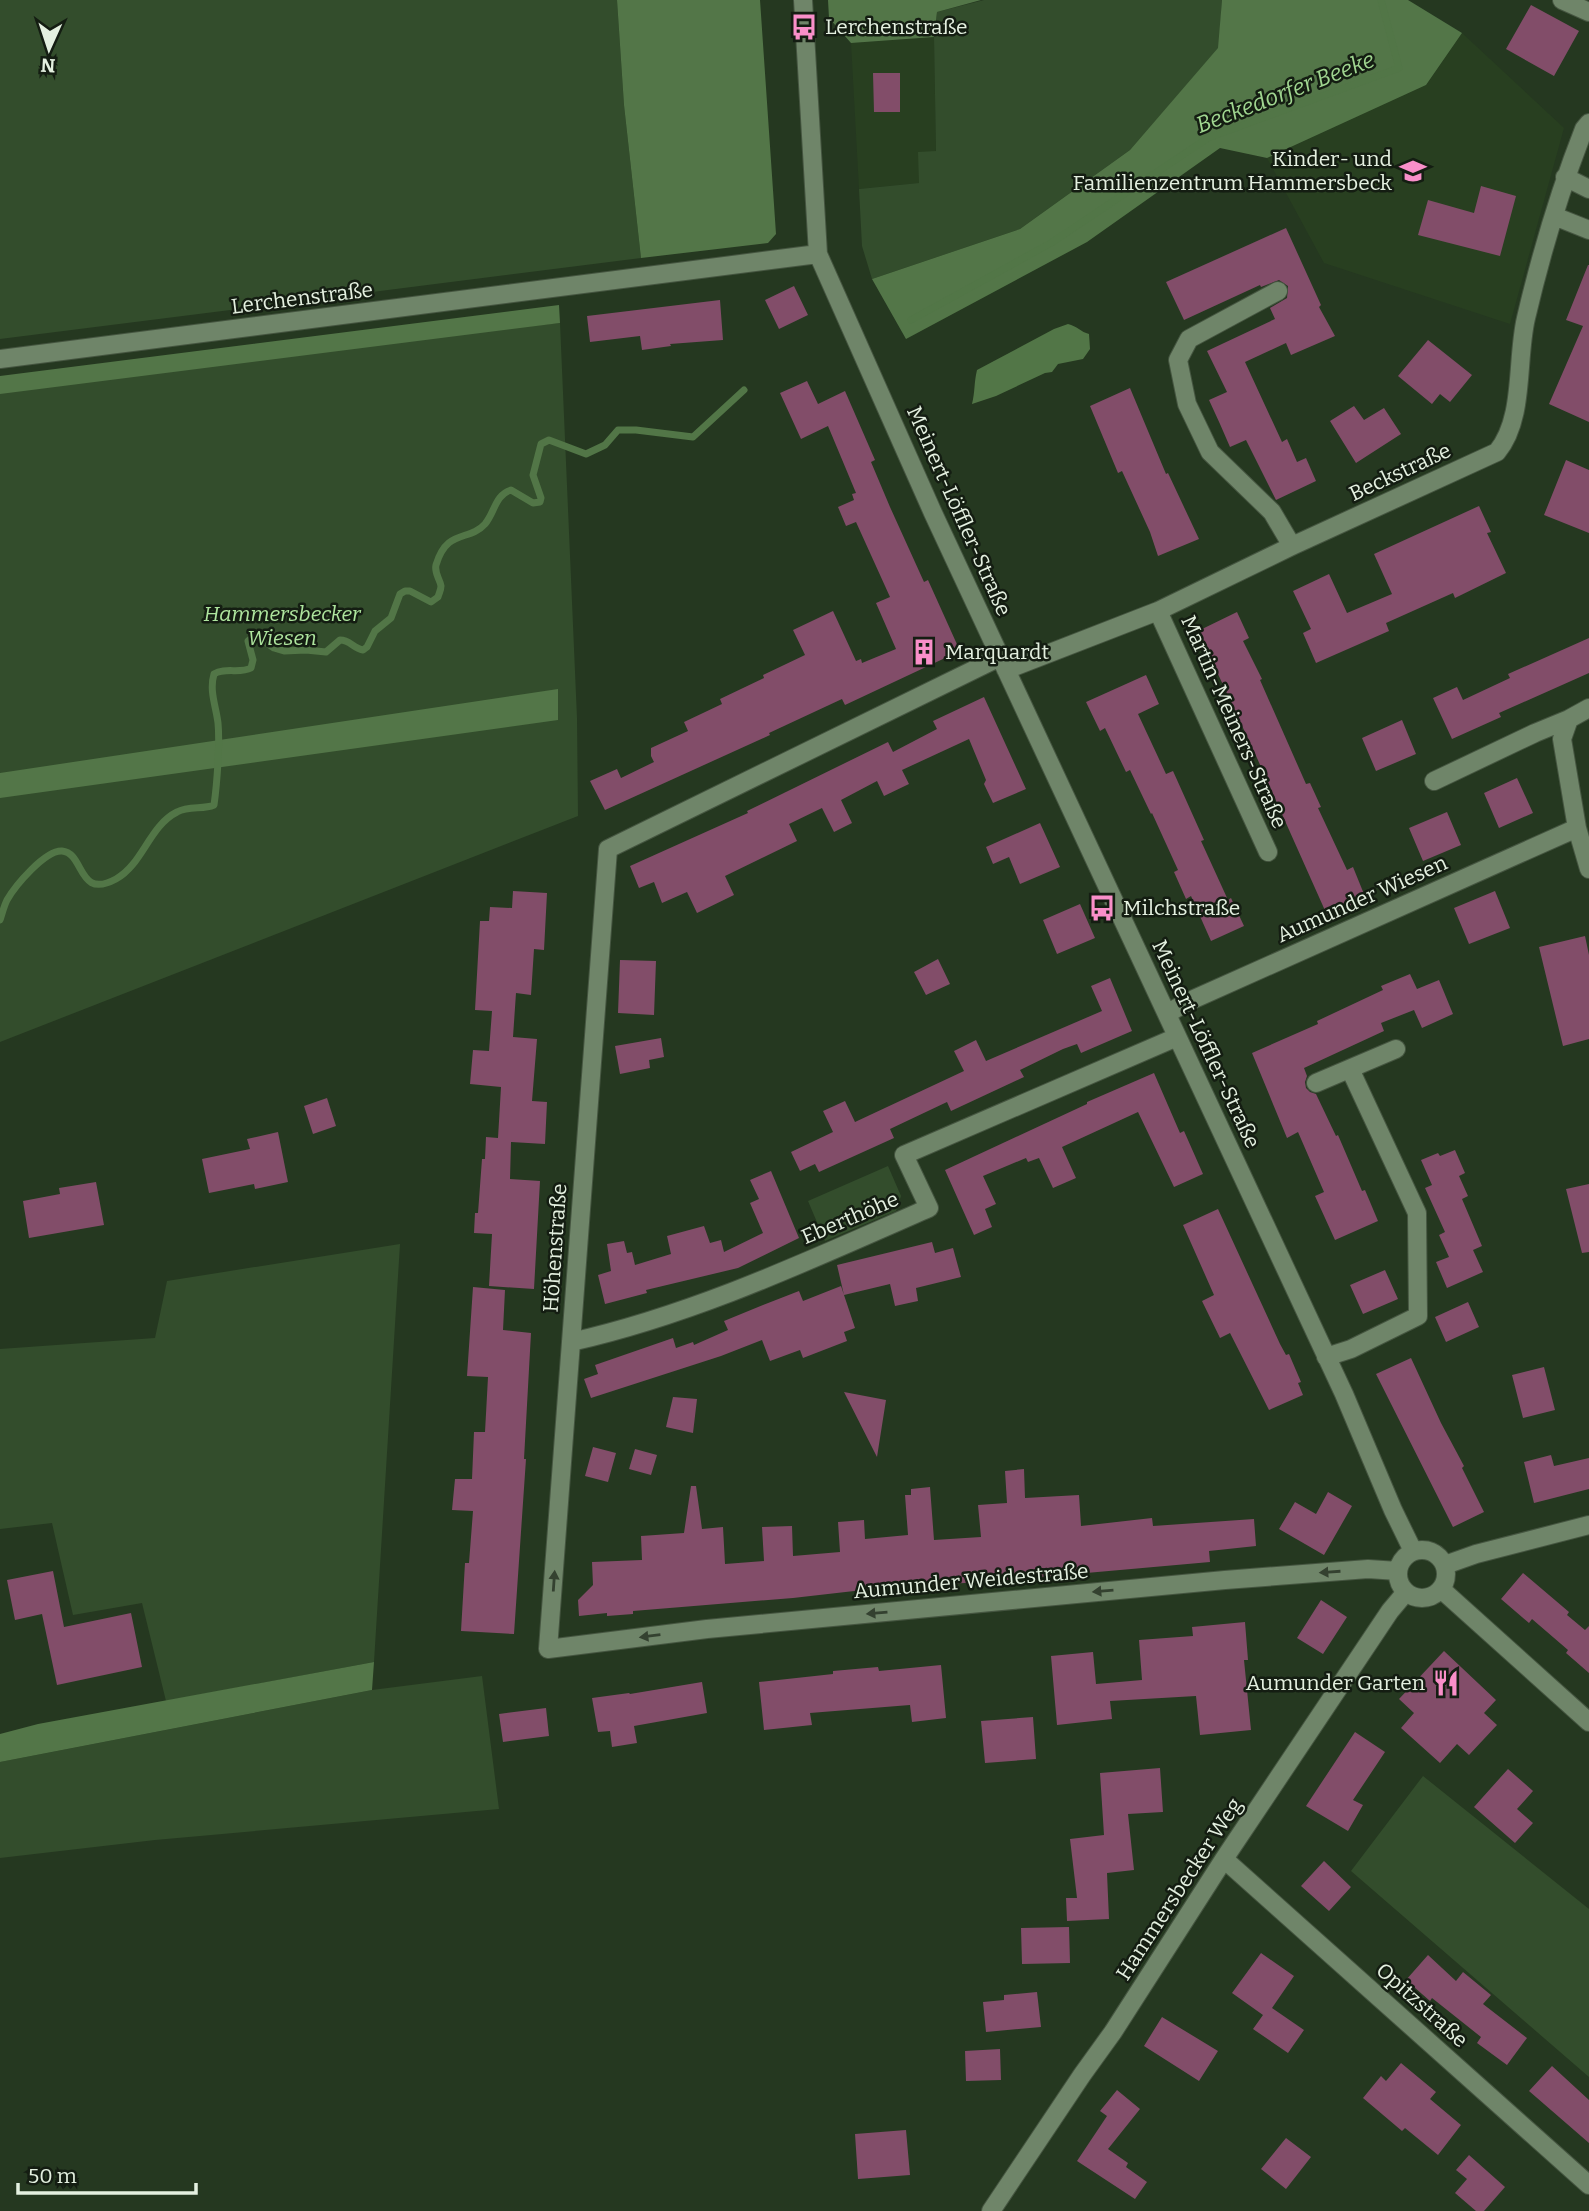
<svg xmlns="http://www.w3.org/2000/svg" width="1589" height="2211" font-family="Bitter,serif">
	<style>
		.built { fill: #283f20 }
		.green { fill: #334d2c }
		.forest { fill: #537648 }
		.water { fill: #527647 }
		.lines { fill: none; stroke-linecap: round; stroke-linejoin: round }
		.stream { stroke: #527647; stroke-width: 7 }
		.building { fill: #824d69 }
		.minor-casing { stroke: #455540; stroke-width: 20 }
		.minor { stroke: #6f8569; stroke-width: 18 }
		.oneway { fill: #344130 }
		.labels { text-anchor: middle; dominant-baseline: central; stroke-width: 5; stroke-linejoin: round; paint-order: stroke }
		.poi-label { font-size: 21px; fill: #e4f0e0; stroke: #141d12; text-anchor: start }
		.street-label { font-size: 21px; fill: #e4f0e0; stroke: #141d12 }
		.park-label { font-size: 21px; font-style: italic; fill: #aee59e; stroke: #141d12 }
		.water-label { font-size: 23px; font-style: italic; fill: #a0d690; stroke: #141d12 }
	</style>
	<rect width="100%" height="100%" fill="#253820"/>
	<path class="built" d="M1462,33L1564,128L1510,324L1324,263L1267,158L1426,85Z
		M934,37L936,151L920,183L859,189L851,43Z"/>
	<path class="green" d="M0,0H617L624,105L641,258L0,339Z
		M984,0H1222L1219,48L1130,150L1020,229L872,279L862,246L859,189L919,183L918,152L936,151L934,37L937,12Z
		M560,323L577,718L578,816L0,1042V379Z
		M888,1166L901,1196L896,1211L825,1241L808,1201Z
		M400,1244L374,1662L166,1701L142,1603L73,1615L52,1523L0,1529V1349L155,1338L167,1281Z
		M482,1676L499,1809L155,1840L0,1858V1762L372,1690Z
		M1423,1776L1589,1909V2077L1351,1871Z"/>
	<path class="forest" d="M617,0H760L776,234L768,243L641,258L624,105Z
		M828,0H981L937,12L934,37L851,43L829,18Z
		M1222,0H1408L1462,33L1426,85L1267,158L1220,148L1087,242L906,339L872,279L1020,229L1130,150L1218,48Z
		M559,305L560,323L0,394V376Z
		M558,689V720L0,798V773Z
		M374,1662L372,1690L0,1762V1734L38,1724Z"/>
	<path class="water" d="M1068,324C1077,326 1081,332 1089,334L1090,349L1083,359L1058,364L1052,372L1045,373L996,396L972,404C975,392 974,382 977,370L1054,329Z"/>
	<g class="lines">
		<path class="stream" d="M911,320L1051,243L1208,138L1399,68L1381,0
			M0,920C2,914 4,906 7,900C15,886 45,850 62,851C85,853 77,900 116,879C143,864 149,826 177,812C189,805 203,810 214,805C217,784 220,743 218,723C216,706 209,691 214,674C225,667 240,674 251,668L253,660L248,641L253,637L261,639L274,648L284,651L306,650L326,652L340,640C350,640 353,648 363,650L367,647L375,631L391,618L400,594L405,591H410L431,602L438,597C439,593 441,590 441,586C440,579 434,573 436,565C447,528 469,542 485,524C495,512 495,495 511,490L533,503L540,502L541,498L533,475L541,444L549,440L586,454L605,445L618,430H636L693,437L744,390"/>
	</g>
	<path class="building" d="M1531,5L1579,31L1554,76L1506,49Z
		M873,73H900V112H874Z
		M1481,186L1516,196L1500,256L1418,235L1428,200L1474,213Z
		M1286,228L1321,305L1319,307L1335,336L1291,355L1286,343L1245,362L1282,442L1287,439L1297,462L1306,458L1316,481L1276,500L1246,440L1230,447L1220,424L1209,400L1227,392L1207,351L1275,319L1270,308L1287,298L1288,286L1279,280L1261,287L1260,285L1184,320L1166,282Z
		M1588,265H1589V422L1549,404L1583,326L1566,320Z
		M794,286L808,315L779,329L765,300Z
		M720,300L723,340L670,344L671,346L642,350L640,336L590,342L587,316Z
		M1428,340L1472,375L1450,402L1440,394L1432,404L1398,376Z
		M807,381L818,404L845,391L875,460L871,462L890,507L924,582L928,580L960,651L845,705L842,699L769,733L770,735L605,810L590,781L617,769L621,778L654,762L651,756V748L688,731L684,722L722,704L720,699L764,678L763,675L805,655L793,630L833,611L856,661L861,659L862,663L896,649L876,603L890,597L856,522L846,526L838,507L854,500L852,494L856,493L828,426L801,439L780,393Z
		M1130,388L1166,474L1168,473L1199,539L1158,556L1150,532L1122,471L1118,473L1090,406Z
		M1354,406L1364,420L1384,408L1401,434L1356,463L1330,421Z
		M1566,460L1589,470V533L1544,515Z
		M1479,506L1491,532L1487,533L1506,573L1455,598L1453,593L1386,623L1389,631L1316,663L1303,633L1311,629L1293,591L1329,574L1347,613L1392,594L1374,554Z
		M1237,612L1249,638L1243,641L1262,679L1260,680L1306,784L1310,783L1321,807L1318,808L1347,870L1353,867L1366,899L1327,915L1257,758L1198,631Z
		M1589,638V673L1499,713L1501,717L1452,739L1433,698L1457,687L1463,700L1510,678L1508,674Z
		M1146,675L1159,704L1138,714L1166,774L1173,771L1204,840L1201,841L1228,900L1231,898L1244,926L1211,941L1191,896L1186,899L1174,872L1178,870L1152,813L1151,814L1130,770L1126,772L1105,728L1100,731L1086,702Z
		M984,697L1026,789L993,803L984,784L986,780L969,739L902,770L909,784L884,796L877,781L841,800L852,823L834,832L822,808L789,824L797,841L725,876L734,895L697,913L687,892L662,903L654,882L639,888L630,866L748,813L747,811L888,742L893,752L937,729L933,721Z
		M1402,720L1416,754L1376,771L1362,738Z
		M1517,778L1533,813L1499,828L1484,793Z
		M1447,812L1461,845L1423,861L1409,828Z
		M1040,823L1060,867L1020,884L1009,857L993,864L986,847Z
		M513,891L547,893L544,950L534,949L531,995L516,993L513,1037L537,1039L532,1101L547,1102L545,1144L511,1142L510,1179L540,1181L534,1289L489,1286L492,1234L474,1233L475,1213H478L482,1159H485L486,1137L498,1138L501,1087L470,1084L473,1050L489,1051L492,1011L475,1010L480,921H489L490,907L512,908Z
		M1495,891L1510,928L1469,944L1454,908Z
		M1080,904L1095,938L1057,954L1043,920Z
		M1585,936L1589,955V1039L1563,1046L1539,947Z
		M938,959L950,984L926,995L914,972Z
		M620,960L656,961L654,1015L618,1013Z
		M1410,974L1417,989L1439,980L1453,1014L1422,1028L1414,1010L1381,1023L1384,1031L1304,1068L1307,1076L1305,1082L1306,1088L1310,1092L1316,1094L1336,1136L1338,1135L1362,1191L1365,1190L1378,1221L1335,1240L1315,1196L1324,1192L1298,1132L1287,1138L1252,1053L1318,1024L1317,1021L1383,990L1381,986Z
		M1110,978L1132,1031L1081,1053L1077,1044L1063,1049L1020,1070L1024,1077L951,1111L947,1102L890,1129L894,1138L819,1172L815,1164L800,1171L791,1152L833,1132L823,1111L845,1101L855,1122L964,1071L954,1051L976,1040L986,1061L1102,1011L1091,986Z
		M661,1038L664,1057L649,1060L650,1068L620,1074L615,1046Z
		M1154,1073L1180,1133L1184,1131L1203,1174L1174,1187L1138,1112L1062,1147L1076,1178L1053,1188L1039,1158L1028,1162L1026,1158L983,1176L996,1204L985,1209L992,1227L974,1235L945,1170L1087,1104V1102Z
		M327,1098L336,1126L313,1134L304,1106Z
		M278,1132L288,1182L255,1189L254,1184L209,1193L202,1159L250,1149L247,1139Z
		M1455,1150L1465,1173L1459,1176L1468,1196L1462,1199L1482,1246L1473,1250L1483,1272L1447,1288L1436,1262L1449,1257L1439,1235L1445,1232L1425,1188L1432,1185L1421,1160L1438,1153L1440,1156Z
		M771,1171L799,1238L738,1268L646,1290L647,1293L605,1304L598,1275L611,1271L607,1244L624,1241L627,1253L632,1252L635,1265L671,1254L667,1236L704,1226L710,1243L721,1240L724,1252L763,1233L750,1203L759,1199L750,1180Z
		M96,1182L104,1225L29,1238L23,1201L60,1194L59,1188Z
		M1589,1184V1252L1582,1253L1566,1189Z
		M1218,1209L1280,1344L1286,1355L1289,1354L1301,1382L1298,1383L1303,1395L1269,1410L1230,1333L1220,1338L1202,1301L1214,1295L1183,1225Z
		M932,1242L935,1253L953,1248L961,1277L916,1288L918,1301L895,1306L890,1284L844,1295L837,1265Z
		M1385,1270L1398,1299L1363,1314L1350,1285Z
		M841,1286L855,1328L844,1332L847,1341L803,1358L800,1350L770,1361L762,1340L721,1356L591,1398L584,1379L598,1374L595,1365L673,1338L676,1348L693,1342L694,1345L728,1330L724,1321L763,1305L799,1291L803,1301Z
		M473,1287L505,1290L503,1330L531,1333L524,1459H526L514,1634L461,1631L465,1563H469L473,1511L452,1510L455,1479H472L474,1432H485L488,1377L467,1376Z
		M1468,1302L1479,1327L1446,1342L1435,1317Z
		M1411,1358L1441,1423L1464,1466L1462,1468L1484,1512L1453,1527L1376,1374Z
		M1544,1367L1555,1410L1523,1418L1512,1375Z
		M844,1392L886,1400L877,1457Z
		M673,1397L697,1399L693,1433L666,1427Z
		M593,1447L616,1453L608,1482L585,1476Z
		M635,1449L657,1455L651,1475L629,1469Z
		M1551,1455L1554,1466L1589,1458V1489L1534,1503L1524,1462Z
		M1024,1469L1025,1498L1079,1495L1081,1526L1152,1518L1153,1526L1254,1519L1256,1546L1209,1551L1210,1562L996,1581L933,1585V1582L793,1598L633,1611V1614L607,1616V1613L579,1616L578,1600L593,1585L592,1562L642,1560L641,1536L684,1533L691,1486H696L702,1529L723,1527L725,1564L764,1561L762,1527L792,1526L793,1556L840,1552L838,1522L864,1520L865,1539L908,1535L905,1495H911V1489L930,1487L934,1540L981,1537L978,1505L1007,1503L1005,1471Z
		M1328,1492L1352,1506L1324,1555L1279,1529L1295,1502L1316,1514Z
		M53,1571L64,1627L131,1613L142,1667L57,1685L42,1614L15,1620L7,1580Z
		M1523,1573L1569,1612L1567,1615L1585,1630L1589,1626V1673L1566,1653L1568,1650L1532,1619L1529,1623L1501,1599Z
		M1321,1600L1347,1617L1323,1654L1297,1638Z
		M1245,1622L1248,1660H1244L1251,1730L1200,1735L1196,1696L1110,1701L1112,1719L1057,1725L1051,1656L1093,1652L1096,1684L1142,1680L1139,1640L1193,1636L1192,1627Z
		M1444,1651L1496,1700L1484,1713L1497,1725L1469,1755L1457,1744L1440,1763L1401,1728L1414,1713L1399,1699Z
		M941,1665L946,1718L912,1722L910,1705L810,1713L812,1725L764,1730L759,1682L833,1674V1671L878,1667L879,1671Z
		M702,1682L707,1713L634,1726L637,1743L612,1747L610,1731L598,1732L592,1698L629,1693L630,1694Z
		M546,1708L549,1736L503,1742L499,1714Z
		M1033,1717L1036,1759L985,1763L981,1721Z
		M1355,1732L1385,1752L1353,1800L1363,1805L1348,1831L1306,1806Z
		M1160,1768L1163,1812L1128,1814L1134,1870L1107,1873L1109,1919L1067,1921L1066,1898H1077L1070,1839L1104,1835L1100,1773Z
		M1508,1769L1533,1791L1517,1809L1533,1823L1515,1843L1474,1807Z
		M1324,1861L1351,1887L1329,1911L1301,1886Z
		M1069,1927L1070,1963L1022,1964L1021,1928Z
		M1261,1953L1294,1976L1272,2008L1304,2030L1288,2053L1253,2029L1263,2015L1232,1993Z
		M1428,1955L1456,1981L1463,1972L1491,1995L1483,2004L1527,2038L1507,2065L1477,2043L1481,2037L1432,1998L1430,2001L1406,1980Z
		M1037,1992L1041,2027L986,2032L983,2002L1004,2000V1995Z
		M1162,2017L1218,2051L1199,2081L1144,2046Z
		M1000,2049L1001,2080L966,2081L965,2051Z
		M1401,2063L1436,2092L1430,2099L1461,2125L1438,2155L1405,2128L1402,2131L1363,2098L1381,2076L1386,2081Z
		M1552,2066L1589,2100V2143L1529,2091Z
		M1117,2090L1140,2109L1108,2149L1128,2163L1126,2167L1147,2182L1135,2199L1077,2161L1107,2116L1100,2111Z
		M906,2130L910,2175L858,2179L855,2134Z
		M1286,2138L1311,2157L1286,2189L1261,2169Z
		M1469,2155L1505,2187L1484,2211H1476L1455,2193L1467,2179L1456,2170Z"/>
	<g class="lines">
		<g class="minor-casing">
			<path id="minor" d="M803,0L818,254L933,513L1344,1394L1393,1510L1413,1551
				M1562,0L1589,12
				M1565,177L1589,189
				M1554,216L1589,230
				M1278,291L1189,339L1178,360L1187,404L1210,452L1272,512L1292,546
				M0,359L818,254
				M1158,611L1268,852
				M1000,657L608,849L548,1649L707,1629L1225,1580L1368,1569L1398,1571
				M1006,670L1158,611L1292,546L1497,452C1525,418 1516,360 1526,318C1541,254 1560,190 1584,129L1589,123
				M1589,708L1569,719L1562,739L1577,828L1589,869
				M1434,781L1535,733L1569,719
				M1167,1014L1185,1003L1577,828
				M1316,1083L1396,1049
				M571,1342C696,1314 812,1259 929,1208L904,1155L1177,1037
				M1326,1357L1351,1349L1418,1316L1417,1213L1350,1069
				M1398 1574a24 24 0 1 1 48 0a24 24 0 1 1-48 0Z
				M1445,1565L1476,1554L1589,1525
				M1441,1589L1589,1722
				M1224,1859L1589,2185
				M991,2211L1082,2075L1113,2032L1224,1859L1390,1611L1406,1592"/>
		</g>
		<use href="#minor" class="minor"/>
	</g>
	<defs><path id="oneway-solid" d="M-6-.8H1V-3.2L6.5 0L1 3.2V.8H-6Z" transform="scale(1.75)"/></defs>
	<g class="oneway">
		<use href="#oneway-solid" transform="translate(1330 1572) rotate(176)"/>
		<use href="#oneway-solid" transform="translate(554 1581) rotate(-86)"/>
		<use href="#oneway-solid" transform="translate(1103 1591) rotate(175)"/>
		<use href="#oneway-solid" transform="translate(877 1613) rotate(175)"/>
		<use href="#oneway-solid" transform="translate(650 1636) rotate(173)"/>
	</g>
	<defs>
		<g id="bus-bare" transform="scale(2.1)"><path d="M-5-6H5V4H4V6H2V4H-2V6H-4V4H-5ZM-3.5-4V0h7V-4ZM-3.5 1.2v1.5H-2V1.2ZM2 1.2v1.5H3.5V1.2Z" fill="#f98fc9" stroke="#141d12" stroke-width="2.5" paint-order="stroke"/></g>
		<g id="school-bare" transform="scale(2.1)"><path d="M0-5L7-2L0 1L-7-2ZM-4 1L0 2.5L4 1V4Q0 6-4 4Z" fill="#f98fc9" stroke="#141d12" stroke-width="2.5" paint-order="stroke"/></g>
		<g id="building-bare" transform="scale(2.1)"><path d="M-4-6H4V6H1V3H-1V6H-4ZM-2.5-4.3h1.7v1.8h-1.7ZM.8-4.3h1.7v1.8H.8ZM-2.5-1h1.7V.8h-1.7ZM.8-1h1.7V.8H.8Z" fill="#f98fc9" stroke="#141d12" stroke-width="2.5" paint-order="stroke"/></g>
		<g id="restaurant-bare" transform="scale(2.1)"><path d="M-5-6h1v4h1v-4h1v4h1v-4h1v5L-1.5 .5V6h-2V.5L-5-1ZM5-6V6H3V1.5H1.5Q1.5-4 5-6Z" fill="#f98fc9" stroke="#141d12" stroke-width="2.5" paint-order="stroke"/></g>
	</defs>
	<g fill-rule="evenodd">
		<use href="#bus-bare" x="804" y="27"/>
		<use href="#school-bare" x="1413" y="171"/>
		<use href="#building-bare" x="924" y="652"/>
		<use href="#bus-bare" x="1102" y="908"/>
		<use href="#restaurant-bare" x="1446" y="1683"/>
	</g>
	<g class="labels">
		<g class="poi-label">
			<text x="825" y="27">Lerchenstraße</text>
			<text x="1392" y="159" text-anchor="end">Kinder- und<tspan x="1392" dy="24">Familienzentrum Hammersbeck</tspan></text>
			<text x="945" y="652">Marquardt</text>
			<text x="1123" y="908">Milchstraße</text>
			<text x="1425" y="1683" text-anchor="end">Aumunder Garten</text>
		</g>
		<g class="street-label">
			<text transform="translate(302 298) rotate(-7)">Lerchenstraße</text>
			<text transform="translate(1400 472) rotate(-25)">Beckstraße</text>
			<text transform="translate(959 511) rotate(66)">Meinert-Löffler-Straße</text>
			<text transform="translate(1234 722) rotate(66)">Martin-Meiners-Straße</text>
			<text transform="translate(1362 899) rotate(-24)">Aumunder Wiesen</text>
			<text transform="translate(1206 1044) rotate(65)">Meinert-Löffler-Straße</text>
			<text transform="translate(850 1218) rotate(-23)">Eberthöhe</text>
			<text transform="translate(555 1248) rotate(-86)">Höhenstraße</text>
			<text transform="translate(971 1581) rotate(-5)">Aumunder Weidestraße</text>
			<text transform="translate(1179 1889) rotate(-57)">Hammersbecker Weg</text>
			<text transform="translate(1422 2005) rotate(42)">Opitzstraße</text>
		</g>
		<g class="park-label">
			<text x="282" y="614">Hammersbecker<tspan x="282" dy="24">Wiesen</tspan></text>
		</g>
		<g class="water-label">
			<text transform="translate(1285 92) rotate(-21)">Beckedorfer Beeke</text>
		</g>
	</g>
	<g transform="translate(49 49) rotate(183)" stroke="#141d12" stroke-width="5" paint-order="stroke">
	<path d="M0-5L12 26L0 18L-12 26Z" fill="#e4f0e0"/>
	<text y="-10" font-size="19" font-weight="bold" text-anchor="middle" fill="#e4f0e0">N</text>
	</g>
	<path d="M18 2183v10h178v-10" fill="none" stroke="#e4f0e0" stroke-width="3.5"/>
	<text x="28" y="2183" font-size="21" fill="#e4f0e0" stroke="#141d12" stroke-width="5" paint-order="stroke">50 m</text>
</svg>
